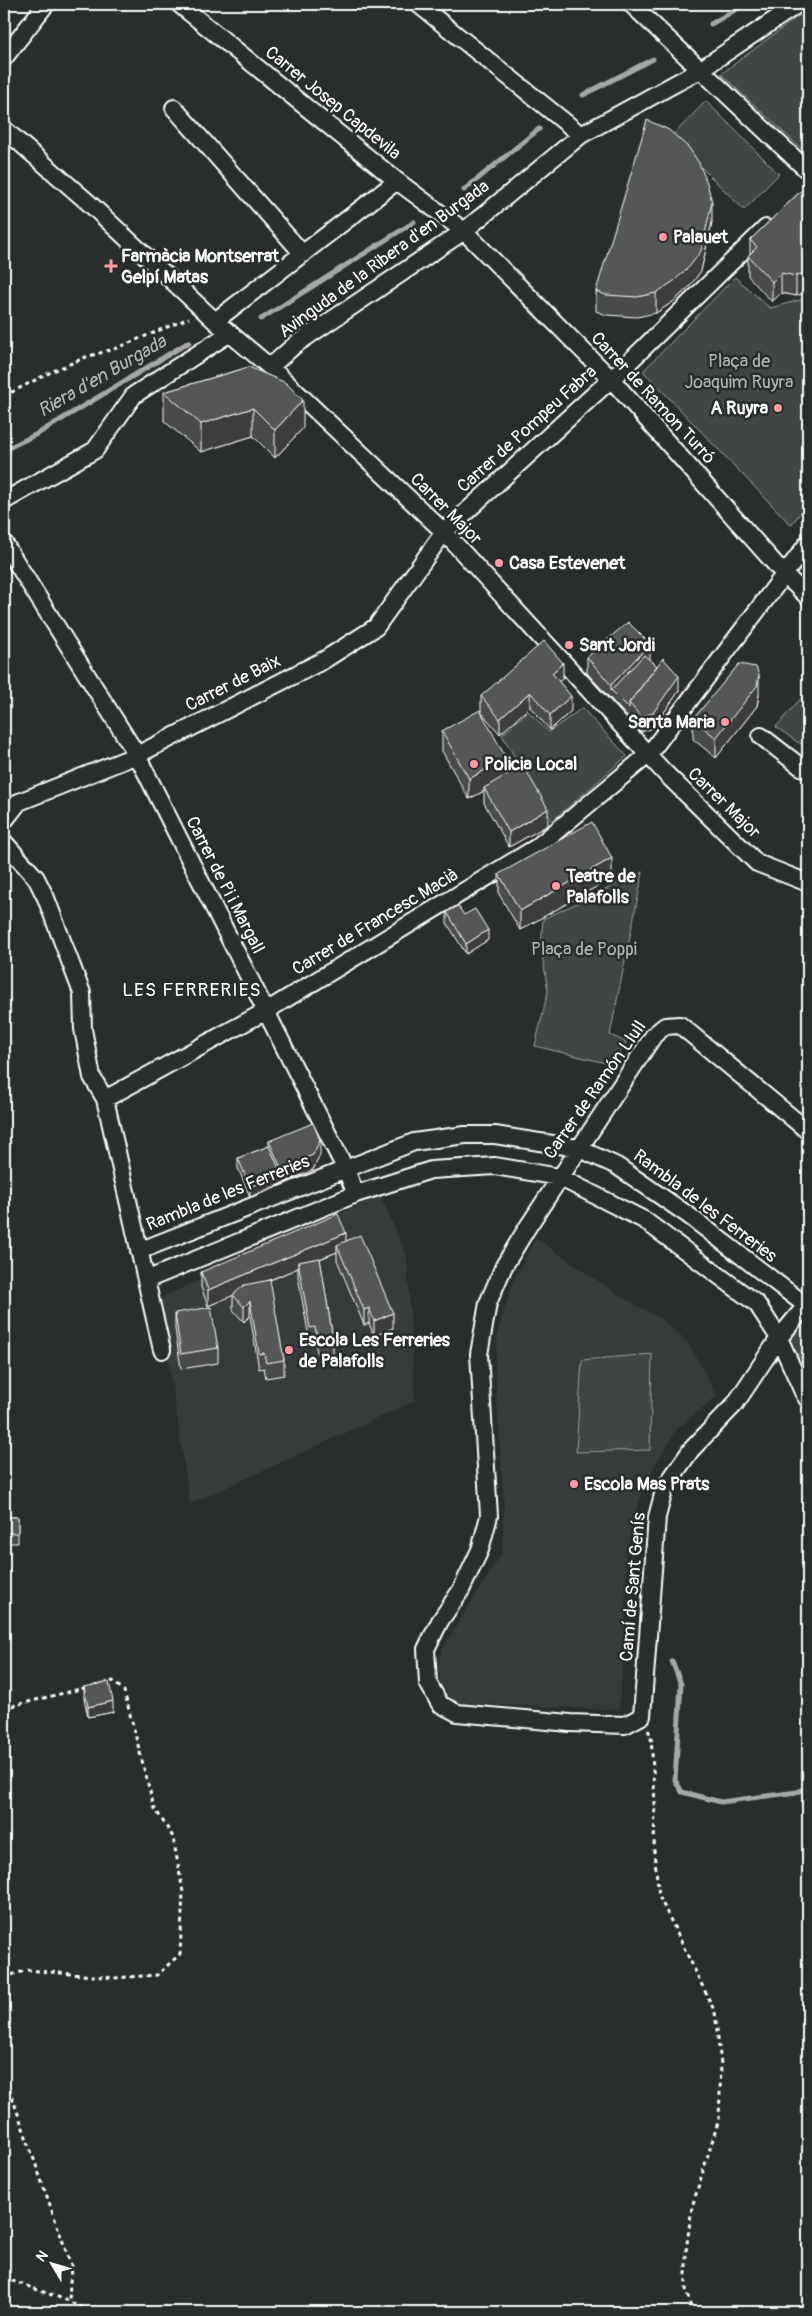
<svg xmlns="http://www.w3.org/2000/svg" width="812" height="2316" font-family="Pangolin,sans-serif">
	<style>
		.built { fill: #373a3b }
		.green { fill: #414445; stroke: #a0a2a2 }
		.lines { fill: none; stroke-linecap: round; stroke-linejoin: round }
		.stream { stroke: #a6a7a7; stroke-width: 5 }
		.street-casing { stroke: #fff; stroke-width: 20 }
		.path { stroke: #fff; stroke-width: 3; stroke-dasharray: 4 4; stroke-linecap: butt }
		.street { stroke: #2a2d2e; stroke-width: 16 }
		.wall { fill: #494b4c; stroke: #fff }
		.shaded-wall { fill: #3c3d3e; stroke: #fff }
		.building { fill: #555758; stroke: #fff }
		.poi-dot { fill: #ff9aa2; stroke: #2a2d2e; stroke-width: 2 }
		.labels { text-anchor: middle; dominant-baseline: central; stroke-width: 5; stroke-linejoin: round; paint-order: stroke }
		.street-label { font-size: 18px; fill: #fff; stroke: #2a2d2e }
		.poi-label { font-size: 18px; font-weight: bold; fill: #fff; stroke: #2a2d2e; text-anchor: start }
		.park-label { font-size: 18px; fill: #b3b4b5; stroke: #2a2d2e }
		.water-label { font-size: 19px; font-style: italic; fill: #b4b6b6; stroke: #2a2d2e }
		.neighbourhood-label { font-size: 19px; letter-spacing: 1px; fill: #fff; stroke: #2a2d2e }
	</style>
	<rect width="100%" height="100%" fill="#2a2d2e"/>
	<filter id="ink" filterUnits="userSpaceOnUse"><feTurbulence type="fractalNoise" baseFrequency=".02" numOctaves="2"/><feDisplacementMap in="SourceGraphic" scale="10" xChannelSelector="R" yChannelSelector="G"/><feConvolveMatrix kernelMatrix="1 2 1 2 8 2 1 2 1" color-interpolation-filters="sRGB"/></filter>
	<g filter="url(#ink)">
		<path class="built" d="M380,1195L407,1256L415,1401L190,1504L159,1299Z
			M536,1238L617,1294L663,1320L687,1341L717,1396L678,1428L657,1462L639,1501L626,1553L625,1635L619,1710L454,1703L441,1685L437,1668L443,1647L502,1553L504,1508L495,1370L498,1329L513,1281Z"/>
		<path class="green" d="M808,9V155L721,74Z
			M706,101L779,174L744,210L671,137Z
			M735,277L770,308L808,298V503L791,525L643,371Z
			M808,690V747L797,742L776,727Z
			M582,708L627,756L552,821L502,735L528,711L549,732Z
			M643,872L610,1035L626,1042L614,1065L535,1046L548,991L541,947L543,919Z
			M806,1317L808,1319V1369L788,1339Z
			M652,1354L650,1450L576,1452L582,1360Z"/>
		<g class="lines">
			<path class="stream" d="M711,24L745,4
				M583,95L653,59
				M464,190L539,129
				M261,319L414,222
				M4,450L39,433L189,342
				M672,1661L681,1684L675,1780L682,1792L721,1802L797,1792L808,1787"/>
			<g class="street-casing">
				<path id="street" d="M179,4L397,181L464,231L611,379L785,575L808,597
					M418,4L581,135
					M631,4L808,171
					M4,58L46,4
					M174,108L303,254
					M4,129L90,204L215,321L270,367L444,532L664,772L757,863L808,883
					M215,321L397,181
					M270,367L296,344L464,231L581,135L700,70L798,4
					M4,501L95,450L134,395L230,333
					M4,543L137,755L345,1168L356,1194
					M761,736L801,767L808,770
					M4,821L19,802L137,755L324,660L376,627L444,532L621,370L766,228
					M4,842L36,878L46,898L82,993L83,1029L92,1077L105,1099L146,1280L356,1194L431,1170L495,1166L559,1177L644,1220L757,1304L779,1338L803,1392L808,1400
					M105,1099L266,1011L537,847L649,754L808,543
					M808,1131L680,1025L665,1026L654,1035L527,1228L504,1266L488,1303L479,1354L489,1516L480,1550L461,1590L440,1621L426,1649L428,1683L440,1704L457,1713L570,1723L625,1725L642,1716L657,1517L665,1487L691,1450L735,1404L779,1338L808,1303
					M139,1251L414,1142L465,1135H495L578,1148L617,1166L688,1215L808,1307
					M146,1280L162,1350"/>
			</g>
			<path class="path" d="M4,396L51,372L86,357L117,348L189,318
				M4,1708L88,1687
				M648,1730L651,1736L655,1803L654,1852L659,1896L715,2012L721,2064L719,2119L692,2207L686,2251V2289L692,2312
				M4,1977L28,1970L114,1978L157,1975L180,1954L183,1892L173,1837L154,1807L124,1691L113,1681L106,1682
				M4,2074L71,2265L69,2301
				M4,2278L69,2301L89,2312"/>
			<use href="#street" class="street"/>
		</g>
		<path class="wall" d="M805,187L796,296L781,293L772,302L748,276V256L750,254V240Z
			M712,222L701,271L690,286L674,301L656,313L637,317L606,315L596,311V291Z
			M249,367L303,428L275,458L253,436L201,452L164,421V392Z
			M587,657L650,659L679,691L653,728L641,732L587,673Z
			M563,678L559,682L571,711L550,730L530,707L500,734L481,712L506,775L548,825L509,847L484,803V791L469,799L442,751V731L481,712V696Z
			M759,695L757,706L716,758L693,739V719Z
			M499,874L612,878L520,930L499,894Z
			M447,912L464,915L488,940L466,954L447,923Z
			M269,1141L320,1155L313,1170L250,1197L238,1168V1158L269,1146Z
			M346,1241L393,1328L374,1336L369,1323L364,1325L337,1260V1252L320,1259L333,1339V1355L318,1357L315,1342L310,1343L298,1277V1268L268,1281L284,1360V1375L266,1378L264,1368L259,1369L250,1316L244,1322L233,1310V1295L208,1306L201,1287V1272Z
			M175,1313L218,1348V1363L181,1369L175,1329Z
			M4,1517H18V1543H4Z
			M84,1687L113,1712L88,1717L84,1698Z"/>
		<path class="shaded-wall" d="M712,202V222L701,271L690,286L674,301L656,313V293Z
			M808,272V292L796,296V276Z
			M781,273V293L772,302V282Z
			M303,400V428L275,458V430Z
			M253,408V436L201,452V424Z
			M650,644V659L616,695L611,690V685Z
			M563,663V678L552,688V673Z
			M759,675V695L757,706L716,758V738Z
			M679,676V691L653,728L641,732V717Z
			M530,692V707L500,734V719Z
			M571,696V711L550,730V715Z
			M506,758V778L484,788V791L469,799V779Z
			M548,809V825L509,847V832Z
			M612,858V878L520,930V911Z
			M488,930V940L466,954V944Z
			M320,1140V1155L313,1170L250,1197V1187L281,1173V1168Z
			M346,1233V1248L337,1245V1252L299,1267L298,1262V1268L208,1306V1290Z
			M250,1301V1316L244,1322V1307Z
			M369,1308V1323L364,1325V1310Z
			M393,1313V1328L374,1336V1321Z
			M113,1701V1712L88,1717V1707Z"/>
		<path class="building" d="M647,120L669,130L689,148L699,163L707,183L712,202L701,251L690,266L674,281L656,293L637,297L606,295L596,291Z
			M805,187L808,190V272L796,276L781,273L772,282L748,256L757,247L750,240Z
			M249,367L286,383L303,400L275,430L253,408L201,424L164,392Z
			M628,622L650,644L611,685L587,657Z
			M544,641L563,663L552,673L571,696L550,715L530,692L500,719L481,696Z
			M644,655L657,666L629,703V708L611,690Z
			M663,658L679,676L653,713L641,717L629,703Z
			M739,664L756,667L759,675L757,686L716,738L693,719Z
			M480,710L506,758L469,779L442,731Z
			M523,765L548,809L509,832L484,788Z
			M592,822L612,858L520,911L499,874Z
			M458,906L464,915L475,909L488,930L466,944L447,912Z
			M313,1123L320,1140L313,1155L281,1168L269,1141Z
			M269,1146L281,1173L250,1187L238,1158Z
			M338,1214L346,1233L208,1290L201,1272Z
			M360,1235L393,1313L374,1321L369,1308L364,1310L337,1245Z
			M320,1258L333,1339L318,1342L315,1327L310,1328L298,1262Z
			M270,1280L284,1360L266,1363L264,1353L259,1354L250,1301L244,1307L233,1295L244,1285Z
			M211,1307L218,1348L181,1354L175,1313Z
			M4,1517H18V1533H4Z
			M109,1682L113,1701L88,1707L84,1687Z"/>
	</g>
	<g class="poi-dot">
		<circle cx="663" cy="237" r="5"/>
		<path d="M108.5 258.5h5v5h5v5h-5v5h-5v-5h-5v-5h5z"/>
		<circle cx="778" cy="408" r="5"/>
		<circle cx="499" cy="563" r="5"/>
		<circle cx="569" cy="645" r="5"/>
		<circle cx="725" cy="722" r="5"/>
		<circle cx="474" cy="764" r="5"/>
		<circle cx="556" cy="886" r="5"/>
		<circle cx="289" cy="1350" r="5"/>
		<circle cx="574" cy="1484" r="5"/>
	</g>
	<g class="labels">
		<g class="street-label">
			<text transform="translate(333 103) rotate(39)">Carrer Josep Capdevila</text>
			<text transform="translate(384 259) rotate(-36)">Avinguda de la Ribera d'en Burgada</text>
			<text transform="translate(653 398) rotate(47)">Carrer de Ramon Turró</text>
			<text transform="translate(527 429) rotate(-42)">Carrer de Pompeu Fabra</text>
			<text transform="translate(446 509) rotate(45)">Carrer Major</text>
			<text transform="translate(233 683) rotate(-27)">Carrer de Baix</text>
			<text transform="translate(724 803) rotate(44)">Carrer Major</text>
			<text transform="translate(225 885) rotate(63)">Carrer de Pi i Margall</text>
			<text transform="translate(375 922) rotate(-31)">Carrer de Francesc Macià</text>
			<text transform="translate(595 1090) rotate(-55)">Carrer de Ramón Llull</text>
			<text transform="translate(228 1193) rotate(-22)">Rambla de les Ferreries</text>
			<text transform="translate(705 1206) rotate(37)">Rambla de les Ferreries</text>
			<text transform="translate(633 1587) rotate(-85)">Camí de Sant Genís</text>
		</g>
		<g class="poi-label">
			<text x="673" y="237">Palauet</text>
			<text x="121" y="256">Farmàcia Montserrat<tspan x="121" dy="21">Gelpí Matas</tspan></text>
			<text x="768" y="408" text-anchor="end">A Ruyra</text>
			<text x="509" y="563">Casa Estevenet</text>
			<text x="579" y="645">Sant Jordi</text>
			<text x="715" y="722" text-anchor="end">Santa Maria</text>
			<text x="484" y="764">Policia Local</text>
			<text x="566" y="876">Teatre de<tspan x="566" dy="21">Palafolls</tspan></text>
			<text x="299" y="1340">Escola Les Ferreries<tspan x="299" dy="21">de Palafolls</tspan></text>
			<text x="584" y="1484">Escola Mas Prats</text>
		</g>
		<g class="park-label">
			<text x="739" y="361">Plaça de<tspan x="739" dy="21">Joaquim Ruyra</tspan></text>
			<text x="584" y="949">Plaça de Poppi</text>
		</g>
		<g class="water-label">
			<text transform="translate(102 376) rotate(-30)">Riera d'en Burgada</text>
		</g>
		<g class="neighbourhood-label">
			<text x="192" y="990">LES FERRERIES</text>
		</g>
	</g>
	<rect width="812" height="2316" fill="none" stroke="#2a2d2e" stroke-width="20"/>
	<rect x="10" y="10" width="792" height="2296" fill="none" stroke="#fff" stroke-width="2" filter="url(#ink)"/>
	<g transform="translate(52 2264) rotate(308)" stroke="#2a2d2e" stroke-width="4" paint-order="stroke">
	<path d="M0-4L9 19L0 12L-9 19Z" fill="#ffffff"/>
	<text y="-8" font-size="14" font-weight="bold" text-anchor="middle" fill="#ffffff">N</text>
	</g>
</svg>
